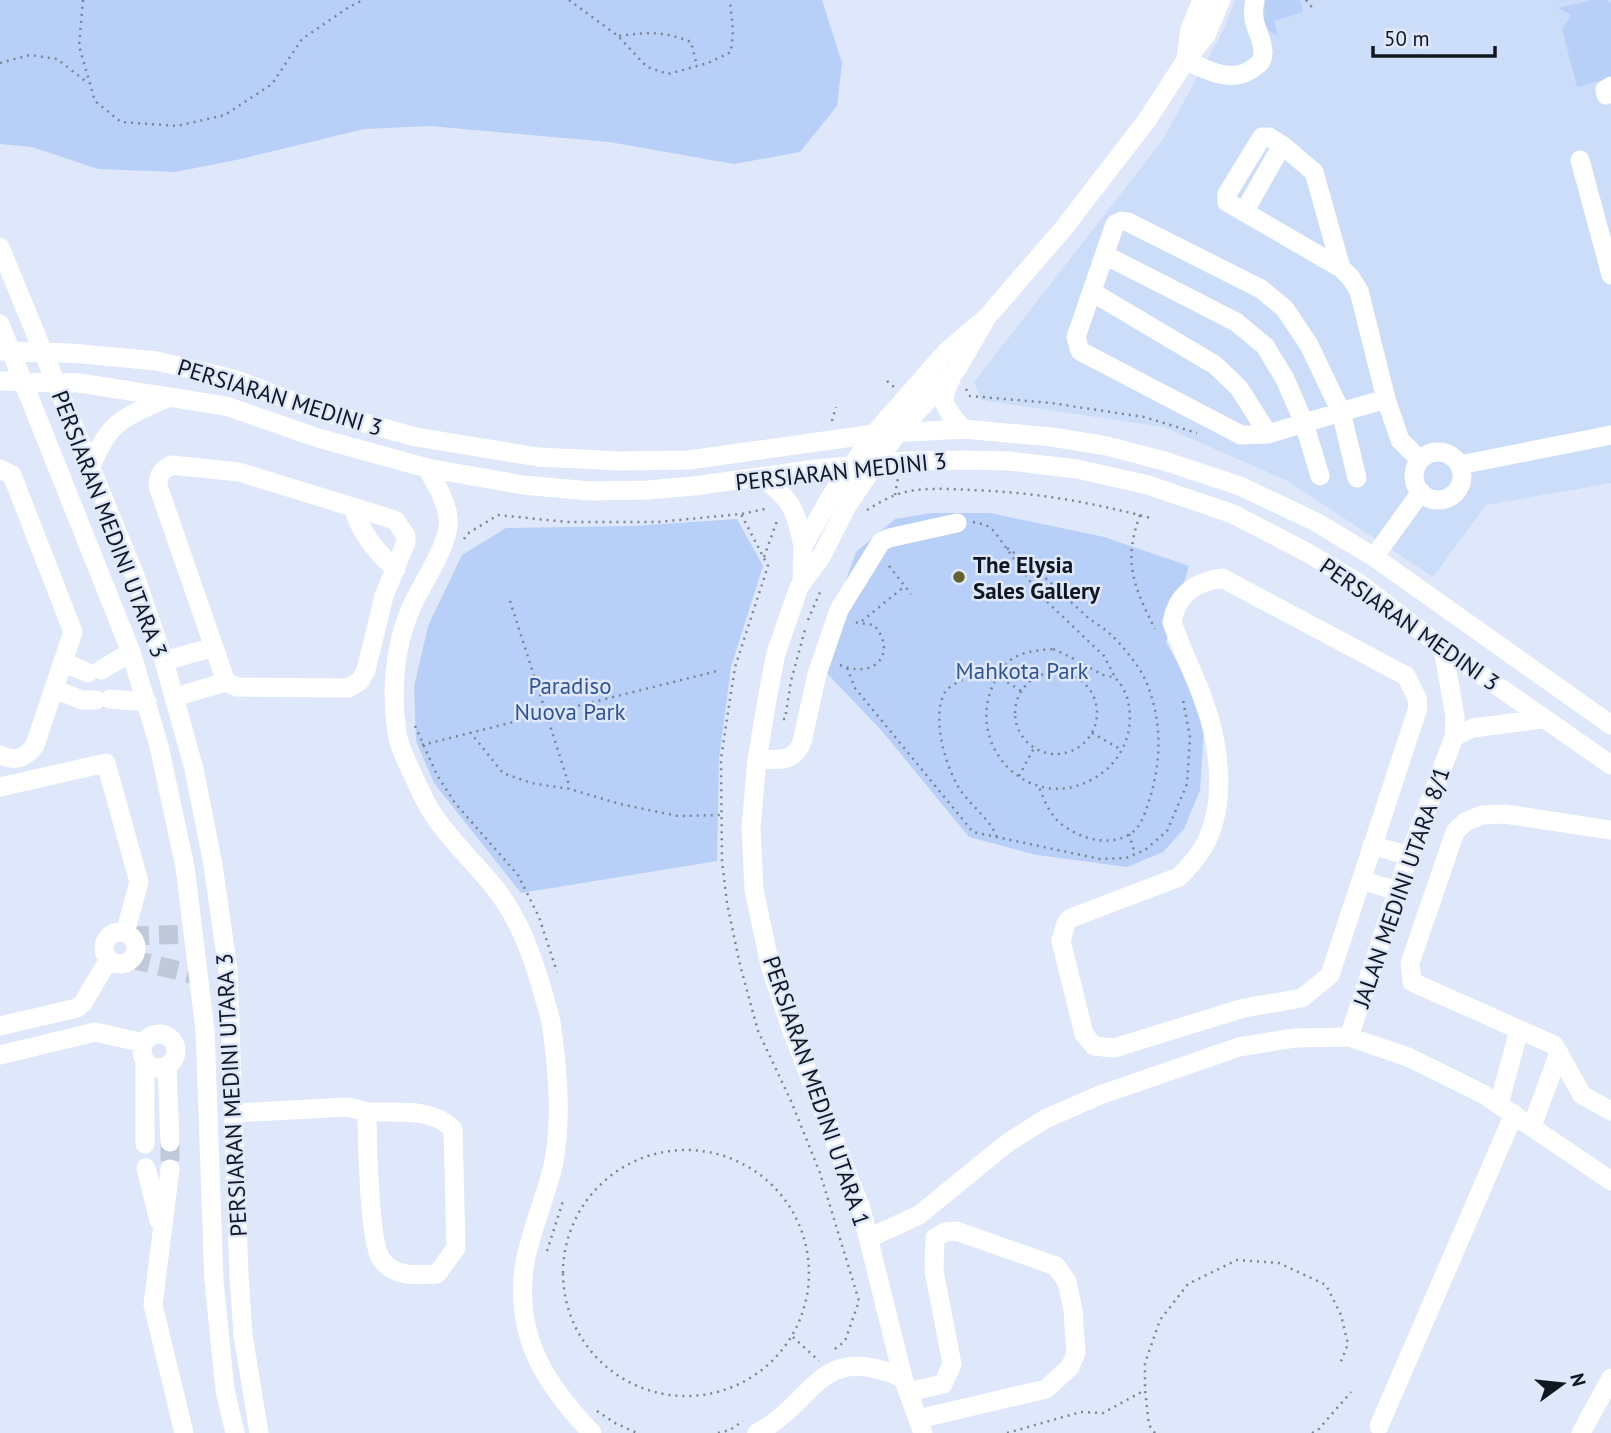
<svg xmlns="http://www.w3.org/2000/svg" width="1611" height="1433" font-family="'PT Sans',sans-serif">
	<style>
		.built { fill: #ccddfa }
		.green { fill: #b8cff8 }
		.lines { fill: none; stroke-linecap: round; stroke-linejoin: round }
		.minor-tunnel { stroke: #bfc9d9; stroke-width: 19; stroke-dasharray: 19 10; stroke-linecap: butt }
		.path { stroke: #7d8593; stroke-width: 2.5; stroke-dasharray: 2 5; stroke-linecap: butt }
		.minor { stroke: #fff; stroke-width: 19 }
		.poi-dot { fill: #64612d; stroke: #dee8fa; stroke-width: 2.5 }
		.labels { text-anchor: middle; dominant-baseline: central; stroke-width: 5; stroke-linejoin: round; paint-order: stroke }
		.street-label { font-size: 23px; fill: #111721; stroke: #dee8fa }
		.poi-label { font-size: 23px; font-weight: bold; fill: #111721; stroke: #dee8fa; text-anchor: start }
		.park-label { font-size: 23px; fill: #305394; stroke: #dee8fa }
	</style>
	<rect width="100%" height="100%" fill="#dee8fa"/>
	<path class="built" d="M1235,0H1611V483L1486,505L1433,577L1286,480L1164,427L981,400L974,382L1162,141L1224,29Z"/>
	<path class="green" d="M0,0H822L842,63L837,106L800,152L734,164L609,142L430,126L364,129L241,159L175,172L98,169L32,147L0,144Z
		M1265,0H1300L1303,12L1274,21L1278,36L1266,29L1264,22Z
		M1593,0H1606L1611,3V78L1577,87L1562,29L1571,15L1558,8Z
		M931,513H990L1104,537L1189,566L1166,642L1192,689L1204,729L1200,790L1184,829L1163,852L1127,867L1037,855L969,837L881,730L822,668L836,608L856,552L895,519Z
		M737,519L763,566L731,667L719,759L717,861L521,893L434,783L416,741L414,687L428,626L462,555L506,528L632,526Z"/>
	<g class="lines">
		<path class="minor-tunnel" d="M130,936L194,934
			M131,959L200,976
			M170,1142V1169"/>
		<path class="path" d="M83,0L79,46L95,101L121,122L177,126L225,115L272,84L302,39L349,7L363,0
			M569,0L618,36L647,67L668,74L708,63L731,52L733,31L730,0
			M1306,0L1314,10
			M619,36C647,32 664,31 691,42L697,66
			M0,63L30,55L57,59L88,83
			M887,381L894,387
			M966,389L970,396L1051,403L1144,417L1197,433
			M832,421L836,407
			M895,495L898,478
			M867,510C881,501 898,492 916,490C934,488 953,489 970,490C1035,492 1089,502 1151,518
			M742,514L769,508
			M1140,515C1123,562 1133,585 1155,629
			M973,522L986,525L994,531L1040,595L1104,656L1116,679
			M464,539L467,534L498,515L567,522H658L741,514L768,566L735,667L728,712L721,759L722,861L727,903L740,965L758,1031L791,1101L820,1173L859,1301L845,1341L831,1352
			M1007,548C1036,567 1058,590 1084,614C1091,621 1101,626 1109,633C1122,645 1137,663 1145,679C1162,718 1162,758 1150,798C1146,809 1143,823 1134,831C1113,849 1079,839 1060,823C1049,813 1044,800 1039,787
			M764,557L777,521
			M889,566L911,594
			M510,601L570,788
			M808,620L821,590
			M862,621L905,586
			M1053,649C1070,656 1085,665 1101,674C1105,676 1112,676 1116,679C1121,683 1125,692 1127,697C1136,730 1123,762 1093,779C1031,814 965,748 993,685C997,676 1004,665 1012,659C1024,651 1040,650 1053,649Z
			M840,665C875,680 898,653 874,625L853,622
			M847,668L855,688L973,832L1100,859L1126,858L1145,850L1167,831L1187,784L1190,737L1183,700
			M1015 713a41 41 0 1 1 82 0a41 41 0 1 1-82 0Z
			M783,719H785L791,681L806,626
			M415,726L437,775L455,803L518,875L539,917L557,972
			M470,732L503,773L531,783L570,789L620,804L678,816L720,815
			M1092,733L1122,750
			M422,745L717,671
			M1019,776L1034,748
			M1129,834L1135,854
			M997,837C989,819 976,810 964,795C947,774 930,718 945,692C948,687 956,683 962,680C990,670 998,676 1021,691
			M563 1273a123 123 0 1 1 246 0a123 123 0 1 1-246 0Z
			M547,1251L563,1201
			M793,1337L819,1361
			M597,1411L615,1423L637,1433
			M718,1433L730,1430L743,1421
			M1007,1433L1081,1412L1103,1413L1145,1390
			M1155,1433L1149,1425L1145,1390V1363L1160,1320L1188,1284L1237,1260L1279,1263L1326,1285L1341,1315L1348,1344L1339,1366
			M1312,1433L1318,1430L1351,1392"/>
		<path class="minor" d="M1186,59L1190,29L1202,0
			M1186,60C1207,71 1235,85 1256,66C1261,63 1263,58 1263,52C1262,31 1249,25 1255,0
			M1606,95L1605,90L1611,86
			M1580,160L1611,275
			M1244,212L1282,145
			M1122,221L1128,222L1261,289L1285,309L1309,345L1341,412L1268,434L1241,435L1080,351L1076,337L1115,224Z
			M0,247L134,573L164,661L194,769L213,865L228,970L239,1275L243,1335L259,1433
			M1105,255L1236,322L1265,346L1285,379L1304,423L1320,476
			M1341,268L1314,172L1282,145L1269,137H1262L1227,194V202L1341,268L1351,278L1359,291L1386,399L1400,440L1420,460
			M1092,292L1215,365L1239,388L1268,434
			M0,324L131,652L159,746L185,867L205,1030L214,1281L225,1390L235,1433
			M0,351L71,353L157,361L233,379L317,410L416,437L538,457L620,461L689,460L874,434L963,429L1052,437L1107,446L1164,461L1240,486L1316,522L1374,557L1611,725
			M951,379C937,402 947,411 963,429
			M0,381L79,383L226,406L318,438L427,468L523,485L590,491L648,490L694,486L816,469L906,461L962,460L1010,461L1077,469L1148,485L1233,514L1308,553L1360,584L1443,648L1611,765
			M1414 476a24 24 0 1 1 48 0a24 24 0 1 1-48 0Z
			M1460,465L1611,435
			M91,467C110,418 125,418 169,397
			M427,468C435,483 445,498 448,516C452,544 419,586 409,613C394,649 391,694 397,733C399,747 406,760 412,773C417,784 422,795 428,806C443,833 475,863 495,888C520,920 532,955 543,993C546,1005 551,1017 552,1029C558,1074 562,1121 553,1166C545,1200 529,1234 524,1268C515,1338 546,1385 592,1433
			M0,469L12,475L73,632L35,745C25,759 15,762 0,755
			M763,478C793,501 795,509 803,546
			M1357,478L1341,412L1386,399
			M353,507C359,530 378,555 396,569
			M1374,557L1421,492
			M1222,578L1406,676L1417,698L1418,708L1330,975L1302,998L1244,1008L1114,1048L1094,1046L1084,1034L1061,941L1066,923L1071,918L1179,877C1190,866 1202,853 1208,838C1226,798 1219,742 1204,702C1195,675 1181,650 1172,622C1177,594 1195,582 1222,578Z
			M802,581L803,546L831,496L874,434L946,352L987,317L1063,229L1147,120L1186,60L1206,35L1221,0
			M164,661L214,647
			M63,662L88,673
			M101,670L131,652
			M54,689L82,700H96
			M175,697L226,682L237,687L348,688L360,681L366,670L384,596L406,542V536L395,520L239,472L171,465C161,471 158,475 158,486L226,682
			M110,699L147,702
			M1454,737L1473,728L1542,719
			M757,759C778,759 793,764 802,742L817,674L839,610L881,542L889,538L957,523
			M0,787L106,763L139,882L125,933
			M1611,830L1505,814L1482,815L1465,822L1455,832L1410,963L1412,982L1554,1045L1582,1095L1611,1111
			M1372,845L1409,856
			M1361,880L1397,891
			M104 948a16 16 0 1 1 32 0a16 16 0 1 1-32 0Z
			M0,1026L77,1008L83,1003L109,959
			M142 1051a17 17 0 1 1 34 0a17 17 0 1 1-34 0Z
			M1349,1037L1409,856L1454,737L1455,717L1443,648
			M0,1055L95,1032L144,1043
			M145,1061V1144
			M167,1067L170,1142
			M1499,1104L1519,1030
			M234,1113L348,1107L367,1112C367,1138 369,1241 381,1259C394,1278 418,1275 437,1274L456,1248L453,1129C432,1107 395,1113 367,1112
			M1532,1126L1559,1053
			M146,1168L159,1221
			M170,1169L153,1305L184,1433
			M869,1238L919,1215L1006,1144L1045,1119L1100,1095L1239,1047L1294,1038L1349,1037L1408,1057L1483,1094L1611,1181
			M908,1392L943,1384L952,1364L934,1271L935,1238L945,1232L956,1231L1056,1266L1067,1282L1073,1310L1076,1353L1070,1367L1046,1389L918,1419
			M1379,1426L1514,1114
			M757,1433C818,1400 818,1341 903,1378
			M923,1433L903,1378L861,1209L792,1031L770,965L754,890L751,828L757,759L768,694L776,653L799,587L821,557L847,506L875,464L899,431L957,369L987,317
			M1581,1433L1611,1378"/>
	</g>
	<circle class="poi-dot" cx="959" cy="577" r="7"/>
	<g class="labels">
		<g class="street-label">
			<text transform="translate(280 397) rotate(17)">PERSIARAN MEDINI 3</text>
			<text transform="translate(841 471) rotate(-6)">PERSIARAN MEDINI 3</text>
			<text transform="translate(110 524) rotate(69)">PERSIARAN MEDINI UTARA 3</text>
			<text transform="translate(1410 624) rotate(35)">PERSIARAN MEDINI 3</text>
			<text transform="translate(1401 887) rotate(-71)">JALAN MEDINI UTARA 8/1</text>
			<text transform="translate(817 1091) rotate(71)">PERSIARAN MEDINI UTARA 1</text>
			<text transform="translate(231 1095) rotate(-93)">PERSIARAN MEDINI UTARA 3</text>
		</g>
		<g class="poi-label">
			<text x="973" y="564">The Elysia<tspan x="973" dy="26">Sales Gallery</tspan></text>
		</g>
		<g class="park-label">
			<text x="1022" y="670">Mahkota Park</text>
			<text x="570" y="685">Paradiso<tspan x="570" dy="26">Nuova Park</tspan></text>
		</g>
	</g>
	<g transform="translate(1562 1384) rotate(75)" stroke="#dee8fa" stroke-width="5" paint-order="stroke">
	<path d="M0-5L12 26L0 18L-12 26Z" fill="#111721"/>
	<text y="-10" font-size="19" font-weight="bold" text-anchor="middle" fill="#111721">N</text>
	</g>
	<path d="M1373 46v10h122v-10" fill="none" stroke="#111721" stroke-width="3.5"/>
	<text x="1384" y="46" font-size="21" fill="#111721" stroke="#dee8fa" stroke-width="5" paint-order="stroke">50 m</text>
</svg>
